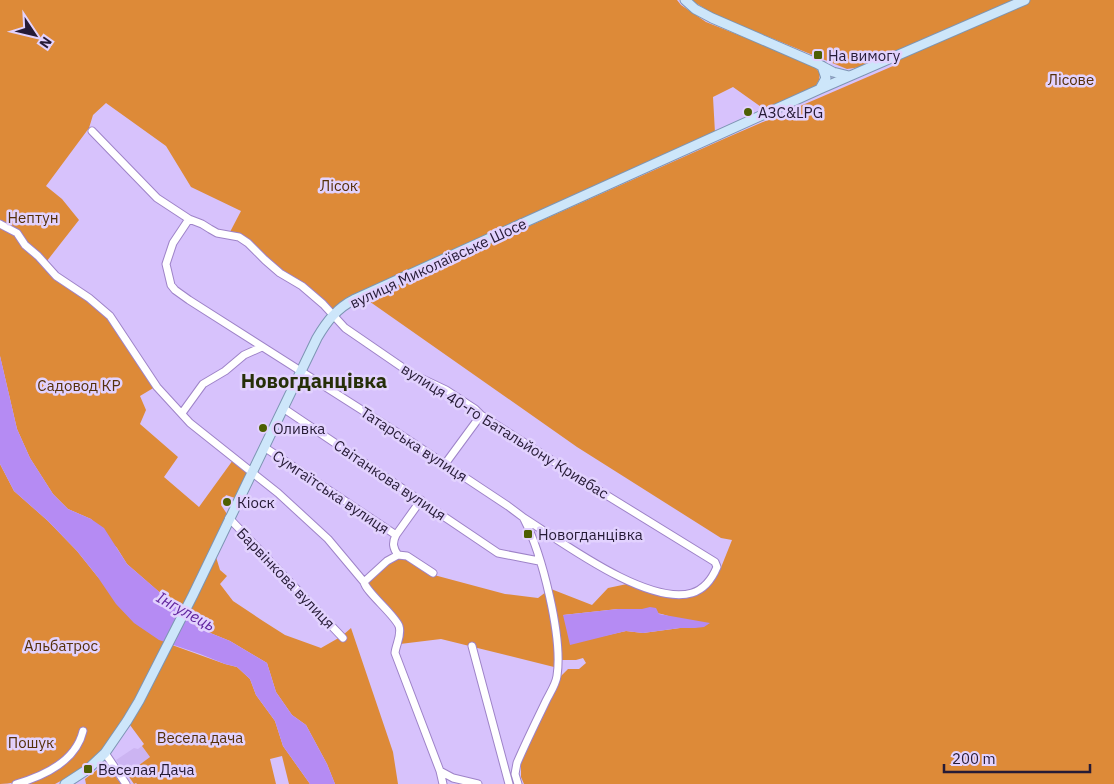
<svg xmlns="http://www.w3.org/2000/svg" width="1114" height="784" font-family="'IBM Plex Sans',sans-serif">
	<style>
		.built { fill: #ccb4f2 }
		.green { fill: #dd8a38; fill-rule: evenodd }
		.water { fill: #b58bf3 }
		.lines { fill: none; stroke-linecap: round; stroke-linejoin: round }
		.minor-casing { stroke: #9e83c8; stroke-width: 9 }
		.major-casing { stroke: #7d95b3; stroke-width: 11 }
		.minor { stroke: #fff; stroke-width: 7 }
		.major { stroke: #cde6fa; stroke-width: 9 }
		.poi-dot { fill: #4d5f03; stroke: #e2d2fe; stroke-width: 2 }
		.labels { text-anchor: middle; dominant-baseline: central; stroke-width: 5; stroke-linejoin: round; paint-order: stroke }
		.poi-label { font-size: 15px; fill: #261b36; stroke: #e2d2fe; text-anchor: start }
		.park-label { font-size: 15px; fill: #55300a; stroke: #e2d2fe }
		.street-label { font-size: 15px; fill: #261b36; stroke: #e2d2fe }
		.water-label { font-size: 16px; font-style: italic; fill: #61259e; stroke: #e2d2fe }
		.district-label { font-size: 20px; font-weight: bold; fill: #262f08; stroke: #e2d2fe }
	</style>
	<rect width="100%" height="100%" fill="#d7c2fc"/>
	<path class="built" d="M142,746L150,757L127,774L116,760L134,748L138,749Z"/>
	<path class="green" d="M0,0H677L681,5L706,22L813,65L820,73L819,80L815,87L767,111L733,87L713,97L715,133L331,311L324,300L230,232L241,211L191,187L166,146L106,103L93,115L89,128L46,186L62,199L79,220L43,266L108,316L155,387L140,396L146,410L140,424L178,457L164,477L199,507L233,460L248,472L235,498L226,495L221,505L227,514L181,611L127,564L117,548L91,519L68,509L53,494L30,458L17,429L0,356Z
		M691,0H1016L861,67L847,69L715,15Z
		M1025,0H1114V784H524L521,777V761L561,676L568,669H579L586,663L583,658L576,660H562L551,589L592,605L608,588L627,584L691,596L720,570L732,540L721,538L577,447L366,299L726,138L893,66L889,59ZM618,609C646,610 671,613 695,628H680L643,633L626,631L599,637L563,615Z
		M0,464L14,491L48,521L77,551L97,576L165,642L162,658L105,753L70,776L55,784H23L43,775L66,756C47,769 24,784 0,784Z
		M216,557L220,570L227,576L220,584L233,601L263,621L285,635L321,648L342,636L351,628L393,752L398,784H335L327,764L306,725L292,715L276,692L267,663L230,641L198,628L187,616Z
		M397,558H406L434,575L505,594L538,598L546,592L555,642L554,667L441,639L400,644L402,634L388,610L366,582Z
		M172,645L225,664L237,667L250,679L256,695L275,721L283,746L310,784H289L282,756L270,759L276,784H137L136,783L134,784L127,774L150,757L142,746L144,744L130,725Z
		M102,766H107L109,768L121,784H86L85,779Z"/>
	<path class="water" d="M0,356L17,429L30,458L53,494L68,509L91,519L104,528L127,564L171,602L198,628L230,641L267,663L276,692L292,715L306,725L327,764L335,784H310L283,746L275,721L256,695L250,679L237,667L225,664L200,654L159,640L134,623L116,604L97,576L77,551L48,521L14,491L0,464Z
		M650,607L656,608L659,614L710,623L704,627L695,628H680L643,633L626,631L570,645L563,615L618,609H642Z"/>
	<g class="lines">
		<g class="minor-casing">
			<path id="minor" d="M92,131L157,198L189,219L202,224L210,229L217,233L239,237L248,243L265,260L280,273L302,286L323,304L345,328L412,374L446,390L475,409L481,415L603,493L715,562L717,567C712,579 705,589 692,593C647,606 562,542 524,518L508,506L398,433L189,300L175,290L171,285L166,264L173,243L189,219
				M0,224L17,233L25,245L38,256L56,276L89,298L110,316L157,387L190,423L278,493L328,539L364,582C366,592 394,614 399,626C402,635 396,644 395,653L440,771L453,778L478,784
				M283,408L498,553L539,561
				M182,413L203,384L225,371L244,355L262,347
				M264,447L396,535C392,543 393,548 398,555L407,556L433,573
				M445,464L481,415
				M229,518L343,638
				M396,535L421,500
				M364,582L387,561L398,555
				M472,646L509,784
				M105,753L126,784
				M440,771L443,784
				M16,784C44,776 76,761 83,731
				M518,784L515,774L517,763C526,742 536,722 546,701C550,693 556,684 557,676C563,637 542,554 524,519"/>
		</g>
		<g class="major-casing">
			<path id="major" d="M685,0L695,9L712,18L816,63L833,72L849,76
				M820,89L826,78L822,66
				M65,784L88,769L105,753L127,721L139,701L193,595L317,338C327,321 337,308 355,299L820,89L1025,0"/>
		</g>
		<use href="#minor" class="minor"/>
		<use href="#major" class="major"/>
	</g>
	<g class="poi-dot">
		<rect x="813" y="50" width="10" height="10" rx="2.5"/>
		<circle cx="748" cy="112" r="5"/>
		<circle cx="263" cy="428" r="5"/>
		<circle cx="227" cy="502" r="5"/>
		<rect x="523" y="529" width="10" height="10" rx="2.5"/>
		<rect x="83" y="764" width="10" height="10" rx="2.5"/>
	</g>
	<g class="labels">
		<g class="poi-label">
			<text x="828" y="55">На вимогу</text>
			<text x="758" y="112">АЗС&amp;LPG</text>
			<text x="273" y="428">Оливка</text>
			<text x="237" y="502">Кіоск</text>
			<text x="538" y="534">Новогданцівка</text>
			<text x="98" y="769">Веселая Дача</text>
		</g>
		<g class="park-label">
			<text x="1071" y="79">Лісове</text>
			<text x="339" y="185">Лісок</text>
			<text x="33" y="217">Нептун</text>
			<text x="79" y="385">Садовод КР</text>
			<text x="61" y="645">Альбатрос</text>
			<text x="200" y="737">Весела дача</text>
			<text x="31" y="742">Пошук</text>
		</g>
		<g class="street-label">
			<text transform="translate(438 263) rotate(-25)">вулиця Миколаївське Шосе</text>
			<text transform="translate(505 431) rotate(32)">вулиця 40-го Батальйону Кривбас</text>
			<text transform="translate(414 444) rotate(33)">Татарська вулиця</text>
			<text transform="translate(390 480) rotate(34)">Світанкова вулиця</text>
			<text transform="translate(331 492) rotate(34)">Сумгаїтська вулиця</text>
			<text transform="translate(286 578) rotate(46)">Барвінкова вулиця</text>
		</g>
		<g class="water-label">
			<text transform="translate(186 611) rotate(29)">Інгулець</text>
		</g>
		<g class="district-label">
			<text x="314" y="380">Новогданцівка</text>
		</g>
	</g>
	<g transform="translate(35 35) rotate(125)" stroke="#e2d2fe" stroke-width="4" paint-order="stroke">
	<path d="M0-4L9 19L0 12L-9 19Z" fill="#261b36"/>
	<text y="-8" font-size="14" font-weight="bold" text-anchor="middle" fill="#261b36">N</text>
	</g>
	<path d="M944 764v8h146v-8" fill="none" stroke="#261b36" stroke-width="2.5"/>
	<text x="952" y="764" font-size="15" fill="#261b36" stroke="#e2d2fe" stroke-width="4" paint-order="stroke">200 m</text>
</svg>
